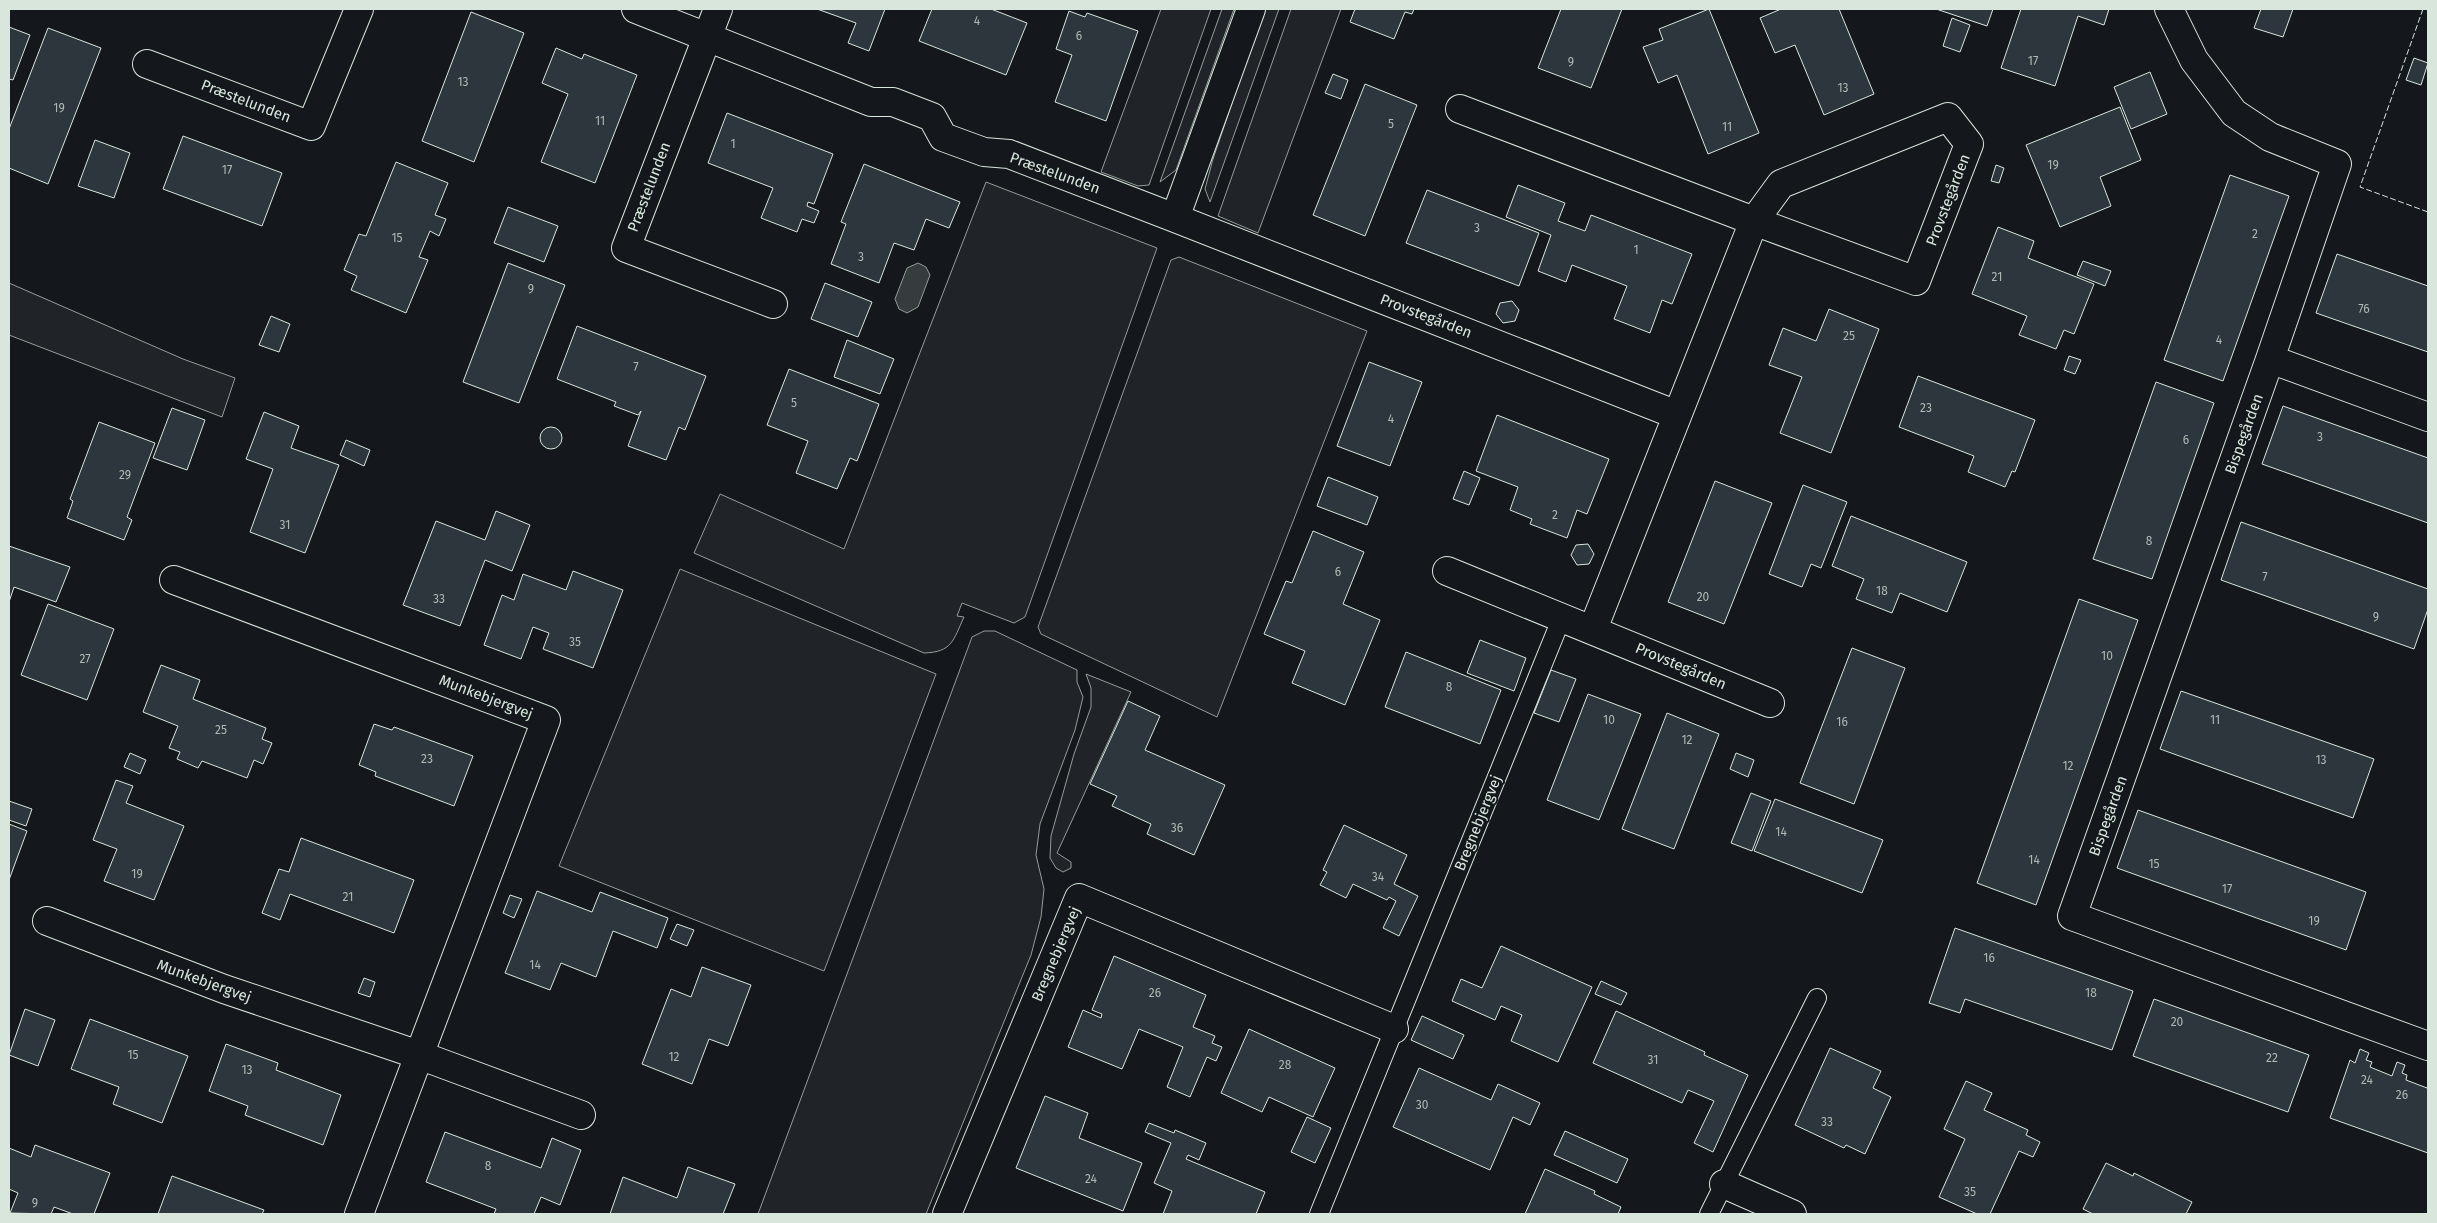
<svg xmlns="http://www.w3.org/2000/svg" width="2437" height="1223" font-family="'Fira Sans',sans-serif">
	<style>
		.green { fill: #202428; stroke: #939e99 }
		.water { fill: #363b3e; stroke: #939e99 }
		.building { fill: #2c363c; stroke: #d8e6dc }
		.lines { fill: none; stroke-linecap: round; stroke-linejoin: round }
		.lane-casing { stroke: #d8e6dc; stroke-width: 20 }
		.street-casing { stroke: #d8e6dc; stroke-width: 30 }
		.lane { stroke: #14181c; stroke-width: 18 }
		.street { stroke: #14181c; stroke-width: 28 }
		.fence { stroke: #d8e6dc; stroke-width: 1; stroke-dasharray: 6 2.5; stroke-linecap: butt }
		.labels { text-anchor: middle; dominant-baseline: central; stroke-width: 4; stroke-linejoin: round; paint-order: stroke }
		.number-label { font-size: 12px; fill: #adbab4 }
		.street-label { font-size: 15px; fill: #d8e6dc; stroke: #14181c }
	</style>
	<rect width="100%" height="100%" fill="#14181c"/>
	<path class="green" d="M1161,9H1211L1149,185L1138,186L1101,172Z
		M1222,9H1234L1176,170L1160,182Z
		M1264,9H1279L1210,202L1205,189L1213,159Z
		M1291,9H1341L1258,233L1218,216Z
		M986,182L1157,248L1025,617L1014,623L962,603L957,616L964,617C953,641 952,652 924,653L694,553L720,494L844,549Z
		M1179,257L1367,331L1217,717L1041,634L1038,627L1171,260Z
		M9,283L183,359L235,378L222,417L9,335Z
		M680,569L936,674L824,971L559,866Z
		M984,631H995L1077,670V682L1083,697L1075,730L1040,824L1036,855L1044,889L1041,917L1031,955L926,1214H758L972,637Z
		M1086,674L1131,692L1057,853L1071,862V868L1063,872L1056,868L1050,858L1051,836L1074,754L1091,707V688Z"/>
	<path class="water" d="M918,263L926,267L930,275L918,307L907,313L899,309L895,299L907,268Z"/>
	<path class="building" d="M817,9H885L869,51L848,43L856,23Z
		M932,9H991L1027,23L1006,75L919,41Z
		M1355,9H1414L1412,14L1405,12L1394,39L1350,22Z
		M1561,9H1622L1591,88L1538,68Z
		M1709,9L1759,133L1708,154L1677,75L1658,83L1643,47L1663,40L1659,29Z
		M1781,9H1839L1874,94L1824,115L1795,45L1775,53L1760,18Z
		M1936,9H1993L1987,26Z
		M2021,9H2109L2104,25L2078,16L2055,86L2001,68Z
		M2261,9H2293L2283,37L2254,28Z
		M1069,11L1085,17L1087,13L1138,31L1106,121L1055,102L1072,55L1056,49Z
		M471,12L524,33L474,162L422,141Z
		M1952,18L1970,25L1960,52L1943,46Z
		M9,27L30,35L13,80L9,79Z
		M48,28L101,48L48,184L9,168V129Z
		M556,48L582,59L584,54L637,75L595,183L541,162L568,94L542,83Z
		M2414,58L2428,63L2421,85L2406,80Z
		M2150,72L2167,114L2131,129L2114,87Z
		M1333,74L1348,80L1341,99L1325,93Z
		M1365,84L1417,105L1365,236L1313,215Z
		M2120,107L2141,160L2100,177L2111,206L2060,227L2026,145Z
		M727,113L833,154L814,204L808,202L807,206L819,211L814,223L802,219L797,232L761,218L773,188L708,163Z
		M183,136L282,173L262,226L163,189Z
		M95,140L130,153L114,198L78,186Z
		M396,162L448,183L435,215L446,219L439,236L430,231L419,257L428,260L406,313L351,290L357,276L344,270L359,234L366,236Z
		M864,164L960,202L949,228L926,219L914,250L894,243L879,283L831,264L846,224L841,222Z
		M1996,165L2004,168L1999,183L1991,181Z
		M2230,175L2289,196L2223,381L2164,360Z
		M1518,185L1565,203L1558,221L1585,231L1591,215L1692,254L1672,304L1662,300L1650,333L1614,319L1627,286L1572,265L1566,282L1538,271L1551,235L1506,217Z
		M1427,190L1539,233L1519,286L1406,243Z
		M508,207L558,226L544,262L494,243Z
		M1998,227L2034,241L2028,258L2094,284L2074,334L2064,330L2056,349L2019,335L2027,316L1972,294Z
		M2337,254L2428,286V352L2316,313Z
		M2083,261L2111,271L2105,286L2077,275Z
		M508,263L565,285L519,403L463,382Z
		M825,283L872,302L858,337L811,319Z
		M1512,301L1519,310L1515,321L1503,323L1496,314L1500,303Z
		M1829,309L1879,329L1831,453L1780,433L1802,377L1769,365L1783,328L1816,341Z
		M271,316L290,324L279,352L259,345Z
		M577,326L706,376L685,430L679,427L666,460L628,446L641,411L638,415L614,406L616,402L557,379Z
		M847,340L894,359L880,394L834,377Z
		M2069,356L2081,360L2075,374L2064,370Z
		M1369,362L1422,382L1390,466L1337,446Z
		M789,369L879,404L857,461L850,458L837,489L796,473L808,441L767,425Z
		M1918,376L2035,420L2015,472L2012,471L2005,487L1968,472L1974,456L1899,427Z
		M2156,382L2214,403L2152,579L2093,559Z
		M2283,406L2428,458V523L2262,464Z
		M172,408L205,420L187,470L153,458Z
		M264,412L299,426L291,448L339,465L305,553L250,532L273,469L246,459Z
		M1497,415L1609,459L1587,514L1577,510L1567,538L1530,524L1532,519L1510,510L1518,487L1476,471Z
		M99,422L155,443L127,517L132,520L124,540L67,518L73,501L70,499Z
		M540 438a11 11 0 1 1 22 0a11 11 0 1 1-22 0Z
		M346,440L370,450L364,466L340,455Z
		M1464,471L1480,478L1469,505L1453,499Z
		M1328,477L1378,497L1367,525L1317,506Z
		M1715,481L1772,503L1724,624L1668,602Z
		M1803,485L1847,502L1821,568L1811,564L1802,587L1769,574Z
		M496,511L530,525L512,571L485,560L460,626L403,605L436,521L485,540Z
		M1851,516L1967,562L1947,612L1900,593L1892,613L1856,599L1864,579L1832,566Z
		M2241,522L2428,589V609L2414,649L2221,580Z
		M1313,531L1364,552L1343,604L1380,620L1345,705L1292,683L1305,651L1264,634L1286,581L1292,583Z
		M1588,544L1594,554L1589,564L1577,565L1571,555L1576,545Z
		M9,546L70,567L56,602L14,587L9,602Z
		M573,571L623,590L593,668L543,649L549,633L533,627L521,659L484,645L502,595L514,600L523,574L566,590Z
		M2079,599L2138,620L2036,905L1977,883Z
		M48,604L114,629L87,700L21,675Z
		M1480,640L1526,658L1514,691L1467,673Z
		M1852,648L1905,668L1854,804L1800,783Z
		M1406,652L1501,690L1480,744L1385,707Z
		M161,665L200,680L193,699L266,728L262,739L272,743L263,764L254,760L247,778L202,761L198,768L177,759L180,752L169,748L178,726L143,712Z
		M1551,670L1576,679L1559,722L1534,713Z
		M2181,691L2374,759L2353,818L2160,749Z
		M1588,694L1641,714L1599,820L1547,800Z
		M1128,701L1160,716L1145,750L1225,785L1194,855L1147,834L1151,824L1112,806L1117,796L1090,784Z
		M1667,713L1719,734L1674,849L1622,829Z
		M374,724L392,730L394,727L473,756L454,806L375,776L376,772L359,765Z
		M130,753L146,760L140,774L124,767Z
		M1736,753L1754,760L1748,777L1730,769Z
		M116,780L133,786L126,803L184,826L154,900L104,881L117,849L93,840Z
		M1751,793L1771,801L1752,851L1731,843Z
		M1775,799L1883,840L1862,893L1754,851Z
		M9,801L32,809L26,826L9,820Z
		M2138,810L2366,892L2346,950L2117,868Z
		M9,824L27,831L9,880Z
		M1344,825L1407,855L1394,884L1418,896L1399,936L1383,928L1396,901L1389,897L1387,900L1353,884L1346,898L1320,885L1327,872L1323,870Z
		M301,838L414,880L394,933L290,894L280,920L262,913L279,869L289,872Z
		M537,891L592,912L600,892L668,918L657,948L613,931L596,977L561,963L550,990L505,973Z
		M510,895L522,899L514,918L503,913Z
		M677,924L694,930L687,946L670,939Z
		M1955,928L2133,991L2112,1050L1965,999L1960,1013L1929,1003Z
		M1501,946L1592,987L1558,1062L1511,1041L1522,1015L1501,1006L1495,1020L1452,1001L1461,979L1482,988Z
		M1114,956L1206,995L1193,1027L1215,1036L1212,1043L1222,1047L1216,1061L1207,1057L1190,1097L1167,1087L1183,1047L1139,1029L1122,1069L1068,1047L1083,1010L1101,1018L1102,1014L1092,1010Z
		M702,967L751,985L728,1046L709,1039L692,1084L642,1064L671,989L691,997Z
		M364,978L375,982L370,997L358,993Z
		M1601,981L1627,993L1621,1005L1595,994Z
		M2154,999L2309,1055L2288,1112L2133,1056Z
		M25,1009L55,1020L38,1066L9,1055Z
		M1616,1011L1705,1052L1704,1055L1748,1075L1713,1152L1694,1143L1714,1101L1688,1090L1682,1103L1593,1063Z
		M1422,1016L1464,1035L1453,1059L1411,1040Z
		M90,1019L188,1056L162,1123L113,1104L119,1087L71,1069Z
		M1249,1029L1335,1068L1313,1117L1269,1097L1262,1112L1221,1093Z
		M226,1044L278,1063L276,1070L341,1095L323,1145L245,1115L248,1106L209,1091Z
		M1830,1048L1881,1071L1873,1088L1891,1097L1865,1154L1846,1145L1844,1148L1795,1125Z
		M2360,1049L2369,1053L2366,1060L2372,1062L2370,1067L2392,1076L2397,1062L2405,1065L2402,1073L2407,1075L2406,1080L2427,1088L2428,1085V1153L2330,1118L2350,1060L2355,1063Z
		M1419,1068L1491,1100L1498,1084L1540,1103L1530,1125L1513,1117L1490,1170L1393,1127Z
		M1966,1081L1992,1093L1984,1110L2028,1130L2026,1135L2040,1142L2033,1157L2019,1151L1990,1214H1977L1939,1197L1965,1139L1944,1129Z
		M1045,1096L1088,1113L1079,1138L1142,1163L1123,1211L1016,1168Z
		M1307,1117L1331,1128L1315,1163L1291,1152Z
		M1149,1123L1174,1133L1175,1130L1206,1143L1199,1160L1188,1155L1186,1159L1265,1192L1256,1214H1163L1172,1191L1154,1183L1171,1143L1145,1132Z
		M1565,1131L1628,1159L1617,1183L1554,1155Z
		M445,1132L541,1168L552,1138L581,1150L560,1205L541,1197L534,1214H494L496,1209L426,1182Z
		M35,1145L110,1173L94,1214H73L54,1207L51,1214L10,1213L18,1193L9,1189V1148L31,1157Z
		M2106,1163L2133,1176L2134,1173L2192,1202L2186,1214H2093L2083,1209Z
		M688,1167L735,1184L723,1214H610L623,1177L677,1198Z
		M1545,1169L1595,1191L1594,1194L1621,1207L1618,1214H1525Z
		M172,1176L264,1210L262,1214H158Z"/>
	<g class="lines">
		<g class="lane-casing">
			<path id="lane" d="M1319,1214L1562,617
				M1709,1214L1817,998"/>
		</g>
		<g class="street-casing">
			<path id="street" d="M636,9L871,102H893L932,117L943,137L984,152L1009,154L1175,218L1251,9
				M718,9L626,248L773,304
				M2169,9L2194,60L2234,113L2270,137L2337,164L2270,359L2072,916L2428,1046
				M147,64L311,126L359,9
				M1460,109L1754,221L1781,184L1948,117L1969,144L1916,281L1754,221L1593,629
				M1175,218L1677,415
				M2270,359L2428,417
				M1447,571L1770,703
				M174,580L546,720L359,1214
				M47,921L224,989L419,1055L581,1115
				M1724,1184L1792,1214
				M947,1214L1079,898L1394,1029"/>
		</g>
		<use href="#lane" class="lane"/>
		<use href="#street" class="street"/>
		<path class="fence" d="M2423,9L2360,187L2428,212"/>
	</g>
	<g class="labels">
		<g class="number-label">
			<text x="977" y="21">4</text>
			<text x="1079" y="36">6</text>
			<text x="2033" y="61">17</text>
			<text x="1571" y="62">9</text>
			<text x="463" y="82">13</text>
			<text x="1843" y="88">13</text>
			<text x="59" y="108">19</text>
			<text x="600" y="121">11</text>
			<text x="1391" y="124">5</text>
			<text x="1727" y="127">11</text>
			<text x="733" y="144">1</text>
			<text x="2053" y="165">19</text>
			<text x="227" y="170">17</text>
			<text x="1477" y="228">3</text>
			<text x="2255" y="234">2</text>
			<text x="397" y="238">15</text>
			<text x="1636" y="250">1</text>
			<text x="861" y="257">3</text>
			<text x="1997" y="277">21</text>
			<text x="531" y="289">9</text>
			<text x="2364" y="309">76</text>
			<text x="1849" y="336">25</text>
			<text x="2219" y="340">4</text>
			<text x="636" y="367">7</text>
			<text x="794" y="403">5</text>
			<text x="1926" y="408">23</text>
			<text x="1391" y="419">4</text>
			<text x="2320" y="437">3</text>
			<text x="2186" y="440">6</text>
			<text x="125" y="475">29</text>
			<text x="1555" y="515">2</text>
			<text x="285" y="525">31</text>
			<text x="2149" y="541">8</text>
			<text x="1338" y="572">6</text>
			<text x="2265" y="577">7</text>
			<text x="1882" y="591">18</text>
			<text x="1703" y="597">20</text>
			<text x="439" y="599">33</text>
			<text x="2376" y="617">9</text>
			<text x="575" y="642">35</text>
			<text x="2107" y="656">10</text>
			<text x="85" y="659">27</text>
			<text x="1449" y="687">8</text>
			<text x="1609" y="720">10</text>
			<text x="2215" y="720">11</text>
			<text x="1842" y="722">16</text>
			<text x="221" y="730">25</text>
			<text x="1687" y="740">12</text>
			<text x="427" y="759">23</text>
			<text x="2321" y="760">13</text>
			<text x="2068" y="766">12</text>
			<text x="1177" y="828">36</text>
			<text x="1781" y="832">14</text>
			<text x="2034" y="860">14</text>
			<text x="2154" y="864">15</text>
			<text x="137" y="874">19</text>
			<text x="1378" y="877">34</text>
			<text x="2227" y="889">17</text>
			<text x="348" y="897">21</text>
			<text x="2314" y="921">19</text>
			<text x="1989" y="958">16</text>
			<text x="535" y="965">14</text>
			<text x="1155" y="993">26</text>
			<text x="2091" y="993">18</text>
			<text x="2177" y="1022">20</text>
			<text x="133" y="1055">15</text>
			<text x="674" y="1057">12</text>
			<text x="2272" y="1058">22</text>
			<text x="1653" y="1060">31</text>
			<text x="1285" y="1065">28</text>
			<text x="247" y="1070">13</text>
			<text x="2367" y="1080">24</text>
			<text x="2402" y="1095">26</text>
			<text x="1422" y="1105">30</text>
			<text x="1827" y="1122">33</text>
			<text x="488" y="1166">8</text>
			<text x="1091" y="1179">24</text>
			<text x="1970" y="1192">35</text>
			<text x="35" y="1203">9</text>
		</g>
		<g class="street-label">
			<text transform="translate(246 101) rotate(21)">Præstelunden</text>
			<text transform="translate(1055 173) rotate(20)">Præstelunden</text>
			<text transform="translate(649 187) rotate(-69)">Præstelunden</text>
			<text transform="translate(1948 200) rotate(-69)">Provstegården</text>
			<text transform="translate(1426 316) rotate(21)">Provstegården</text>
			<text transform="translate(2244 434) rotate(-70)">Bispegården</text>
			<text transform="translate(1681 666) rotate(23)">Provstegården</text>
			<text transform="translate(486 697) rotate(21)">Munkebjergvej</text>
			<text transform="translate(2108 816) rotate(-70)">Bispegården</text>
			<text transform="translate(1478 823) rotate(-68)">Bregnebjergvej</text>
			<text transform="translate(1056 954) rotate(-67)">Bregnebjergvej</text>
			<text transform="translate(204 981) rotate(20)">Munkebjergvej</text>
		</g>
	</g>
	<rect width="2437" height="1223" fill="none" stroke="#d8e6dc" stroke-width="20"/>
</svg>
